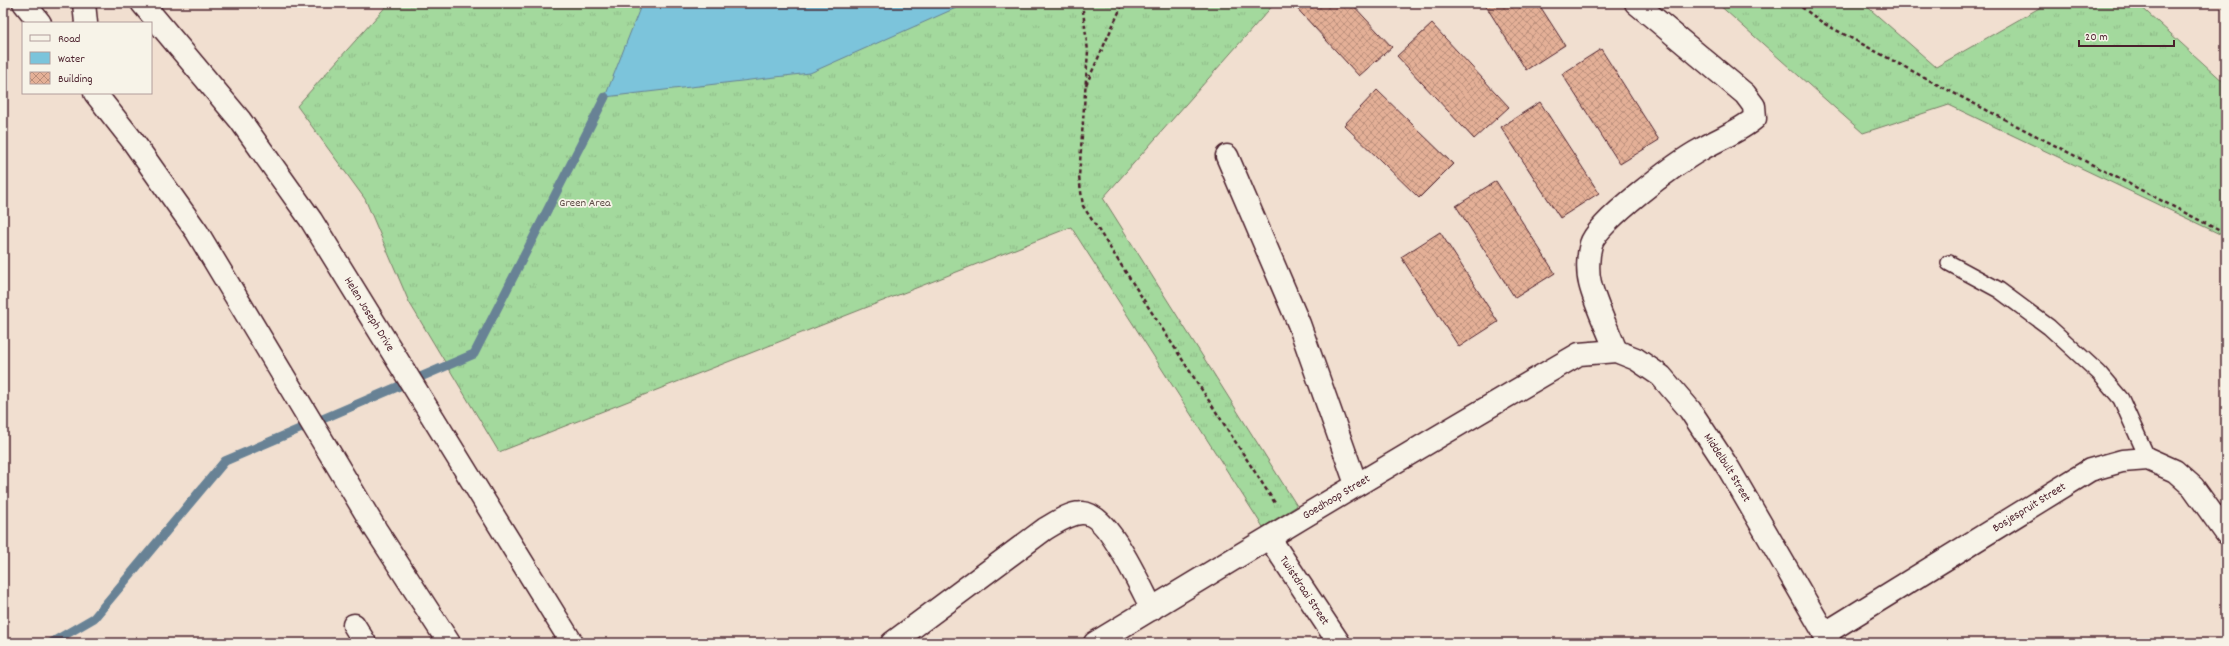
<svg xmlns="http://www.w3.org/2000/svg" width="2229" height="646" font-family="Dekko,sans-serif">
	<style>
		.grass { fill: url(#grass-tufts); stroke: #767c64 }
		.water { fill: #7bc4db; stroke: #678295 }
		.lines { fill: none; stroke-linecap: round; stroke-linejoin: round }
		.stream { stroke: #678295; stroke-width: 9 }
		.building { fill: url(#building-cross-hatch); stroke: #4a1f2b }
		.lane-casing { stroke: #4a1f2b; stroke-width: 18 }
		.street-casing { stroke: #4a1f2b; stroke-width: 25 }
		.secondary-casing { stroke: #4a1f2b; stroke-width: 25 }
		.path { stroke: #4a1f2b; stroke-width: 2.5; stroke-dasharray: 4 3; stroke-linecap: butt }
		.lane { stroke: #f7f3e8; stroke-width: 15 }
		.street { stroke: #f7f3e8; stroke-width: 22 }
		.secondary { stroke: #f7f3e8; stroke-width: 22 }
		.labels { text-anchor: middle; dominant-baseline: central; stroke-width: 3.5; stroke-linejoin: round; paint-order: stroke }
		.park-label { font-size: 12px; fill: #604e48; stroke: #f7f3e8 }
		.street-label { font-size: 12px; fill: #4a1f2b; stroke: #f7f3e8 }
	</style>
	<defs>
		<pattern id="grass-tufts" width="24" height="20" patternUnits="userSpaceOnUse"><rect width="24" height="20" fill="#a3d99d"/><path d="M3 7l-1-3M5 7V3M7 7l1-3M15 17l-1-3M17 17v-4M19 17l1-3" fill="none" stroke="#8eba87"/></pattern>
		<pattern id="building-cross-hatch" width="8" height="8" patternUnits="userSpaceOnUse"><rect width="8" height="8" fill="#e4b097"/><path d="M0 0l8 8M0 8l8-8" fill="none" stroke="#bb8f7b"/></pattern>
	</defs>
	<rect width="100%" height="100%" fill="#f1dfd0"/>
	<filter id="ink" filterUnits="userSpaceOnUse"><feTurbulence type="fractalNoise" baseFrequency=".025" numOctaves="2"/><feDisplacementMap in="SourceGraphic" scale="8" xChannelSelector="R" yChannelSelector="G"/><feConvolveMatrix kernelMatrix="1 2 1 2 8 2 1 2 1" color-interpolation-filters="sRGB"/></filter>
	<g filter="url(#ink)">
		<path class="grass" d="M389,3H1275L1103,198L1297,506L1263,527L1071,227L499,452L409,302L365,199L297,106Z
			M1717,3H1863L1936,67L2048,3H2137L2226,84V237L1949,105L1863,133Z"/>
		<path class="water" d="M642,3H967L810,73L605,97Z"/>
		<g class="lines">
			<path class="stream" d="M51,643L94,618L225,461L474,354L605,97"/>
		</g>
		<path class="building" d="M1292,3H1351L1392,47L1359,76Z
			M1484,3H1538L1565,45L1526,70Z
			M1432,24L1509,107L1474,139L1397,56Z
			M1601,49L1659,140L1620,164L1562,74Z
			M1377,90L1453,164L1419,198L1344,125Z
			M1540,102L1599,193L1560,218L1501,127Z
			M1496,181L1555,273L1515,298L1456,206Z
			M1440,232L1498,322L1459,347L1401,257Z"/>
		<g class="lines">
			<g class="lane-casing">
				<path id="lane" d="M1949,263L1999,290L2049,327L2099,373L2121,399L2148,459"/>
			</g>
			<g class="street-casing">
				<g id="street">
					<path d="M1227,156L1299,324L1356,484"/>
					<path d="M1616,351C1608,330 1595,304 1590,283C1587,272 1588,255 1591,244C1597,222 1678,162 1700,150C1718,139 1739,132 1755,118L1754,106L1745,94L1636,3"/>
					<path id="s1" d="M1270,539L1339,643"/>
					<path d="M354,625L365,643"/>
					<path id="s2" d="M1824,634L2090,470L2122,461L2148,459L2175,471L2193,487L2226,533"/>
					<path d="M892,643L1045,529C1056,523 1067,514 1081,513C1107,510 1141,588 1152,609"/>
					<path id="s3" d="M1095,643C1256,545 1417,448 1579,354L1616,351L1636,359L1661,376L1690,410L1729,469L1830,643"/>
				</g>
			</g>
			<g class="secondary-casing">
				<g id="secondary">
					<path d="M24,3L40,23"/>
					<path d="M84,3L86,23"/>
					<path id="s4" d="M142,3L240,120L311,220L572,643"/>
					<path d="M95,93L132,140L197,232L376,530L449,643"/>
				</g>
			</g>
			<path class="path" d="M1082,3L1088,51L1079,177L1083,206L1275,503
				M1796,3L1823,23L1942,87L2226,234
				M1086,85L1123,3
				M2220,476L2226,470"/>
			<use href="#lane" class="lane"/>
			<use href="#street" class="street"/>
			<use href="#secondary" class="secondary"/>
		</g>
	</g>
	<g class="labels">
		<g class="park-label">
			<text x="585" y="203">Green Area</text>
		</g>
		<g class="street-label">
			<text stroke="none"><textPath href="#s4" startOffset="386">Helen Joseph Drive</textPath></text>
			<text stroke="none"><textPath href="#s3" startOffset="766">Middelbult Street</textPath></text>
			<text stroke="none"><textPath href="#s3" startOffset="282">Goedhoop Street</textPath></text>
			<text stroke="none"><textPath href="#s2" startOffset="241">Bosjespruit Street</textPath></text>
			<text stroke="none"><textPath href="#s1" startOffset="62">Twistdraai Street</textPath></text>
		</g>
	</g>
	<rect width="2229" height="646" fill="none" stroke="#f7f3e8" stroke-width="16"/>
	<rect x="8" y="8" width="2213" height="630" fill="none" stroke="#4a1f2b" stroke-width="1.5" filter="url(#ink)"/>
	<rect x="22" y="22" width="130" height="72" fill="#f7f3e8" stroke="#b29e9c"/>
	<rect x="30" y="35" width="20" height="6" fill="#f7f3e8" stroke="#b29e9c"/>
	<text x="58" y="42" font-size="12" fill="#4a1f2b">Road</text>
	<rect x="30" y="52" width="20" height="12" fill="#7bc4db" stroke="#b29e9c"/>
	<text x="58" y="62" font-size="12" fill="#4a1f2b">Water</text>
	<rect x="30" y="72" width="20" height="12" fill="url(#building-cross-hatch)" stroke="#b29e9c"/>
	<text x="58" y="82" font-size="12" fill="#4a1f2b">Building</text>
	<path d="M2079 40v6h95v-6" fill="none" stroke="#4a1f2b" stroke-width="2"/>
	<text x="2085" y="40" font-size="12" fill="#4a1f2b" stroke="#f7f3e8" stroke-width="3" paint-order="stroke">20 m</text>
</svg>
